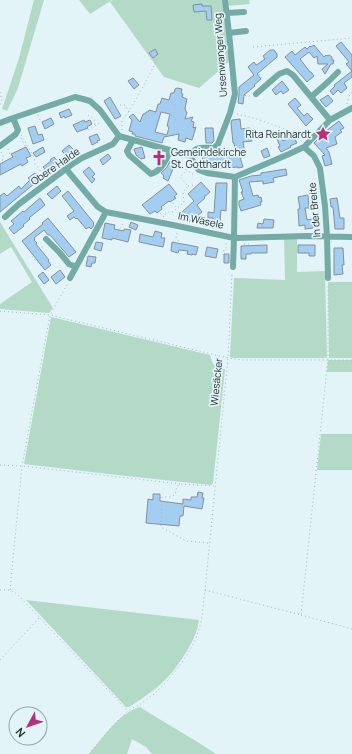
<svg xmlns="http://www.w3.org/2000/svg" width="352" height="754" font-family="Manrope,sans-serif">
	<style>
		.green { fill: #b2dac6 }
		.building { fill: #a3cef2; stroke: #859099; fill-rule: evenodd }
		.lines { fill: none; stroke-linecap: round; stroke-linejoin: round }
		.path { stroke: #a4b2b5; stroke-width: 1; stroke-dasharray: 1 3; stroke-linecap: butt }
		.minor { stroke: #74aba6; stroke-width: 6 }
		.labels { text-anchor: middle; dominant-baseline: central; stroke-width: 3.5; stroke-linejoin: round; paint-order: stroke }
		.street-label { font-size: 10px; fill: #262c2e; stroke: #e2f4f8 }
		.poi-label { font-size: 10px; fill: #262c2e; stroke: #e2f4f8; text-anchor: end }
	</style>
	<rect width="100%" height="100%" fill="#e2f4f8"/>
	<path class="green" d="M34,0H44L18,88L7,111L2,109L19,58Z
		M79,0H112L90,14Z
		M113,0H223L230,61L199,88L164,77L110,2Z
		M226,0H249L250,4L227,6Z
		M0,222L53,308L49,313L0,309V304L32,282L11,247L0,254Z
		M284,238L297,239V272L325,271L327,358H234L230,357L234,278L285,280Z
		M328,282H352V358H329Z
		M51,317L210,355C213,365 214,368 225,369L213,483L211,485L117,475L24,464Z
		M328,360H352V372H327Z
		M321,434H352V470H317Z
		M26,600L199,620C198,624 198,628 196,632C191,647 176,670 164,681C154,691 141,699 129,707H126Z
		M140,707C165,723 191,737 216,754H152L146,747L132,739L127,754H89C102,739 120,712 140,707Z"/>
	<path class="building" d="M202,4V6H211L212,20H207L206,11L194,12L193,5Z
		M341,42L352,55V77L344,83L347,88L341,93L338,90L333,95L330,91L335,86L334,85L352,71L346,64L349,62L336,46Z
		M314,45L324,57L326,55L327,56L329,55L332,57V60H334L333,64H331L325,74L322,69L328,64H318L317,56L314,58L309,52L300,59L310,72H311L314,76L307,82L285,57L292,51L295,55L305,47L307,49L310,46L311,47Z
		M155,49L158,54L153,58L149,53Z
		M270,50H274L277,54V57L257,74L261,79L254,85L255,86L244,95L243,104L238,103L239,94V87L254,75L248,67L254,62L256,65L258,64L265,59L263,56Z
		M133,78L139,85L134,89L128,81Z
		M282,81L289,90L283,94L281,91L276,95L272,90Z
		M177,88L182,89L181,93L183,94L182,97L187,99L185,108L186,112H187L185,119L193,117L191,121L194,122L193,128L196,127L192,140L186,138L185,142L178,140L179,134L164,137L162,143L135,136V134H132L133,132L129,131L132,120L129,117L133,114L140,122L143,114H145L146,112H148L149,110L156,112L158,104H160L162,98L169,100L171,93H174L175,89ZM161,112L170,114L167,126L169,127L167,135L155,132Z
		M328,95L333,101L326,107L320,100Z
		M110,97L121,116L115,119L104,101Z
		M295,98L301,105L297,108L304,116L307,113L313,119L306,126L288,104Z
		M69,109L72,115L65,118L64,116L61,118L59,113Z
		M51,118L54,124L45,129L42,122Z
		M240,119L241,129L250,128L252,141L243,142L245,154H239L243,167L238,168V167L213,169H211V165L204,166L202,155L235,152L234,143H233L231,123L232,120Z
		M84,120L85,122L90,120L92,124L87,127L88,128L77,132L73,125Z
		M339,121L344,128L340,130L342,132L335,137L337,144L326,148L329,152L332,164L325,166L322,156L325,155L314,143L326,131Z
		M35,126L38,135L42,134L44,140L33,144L28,128Z
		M205,128H213L214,141L212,143H206Z
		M97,134L100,140L97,141L98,142L92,145L89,137Z
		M293,136L297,143L290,146L291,147L281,152L278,147L280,146L277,139L281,138L283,141Z
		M69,145L76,152L68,158L62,151Z
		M26,147L31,156L26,158L28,162L22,166L21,164L0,175V164L13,157L11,154Z
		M43,147L45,152L36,157L33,153Z
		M142,147L145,158L141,159L136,155L134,149Z
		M267,148L270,156L264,158L261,151Z
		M158,153L162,158L159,162L154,157Z
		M108,154L111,158L103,165L100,160Z
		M54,157L61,165L49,174L43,167L51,161L50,160Z
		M170,161L173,163L170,167L173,169L168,181L163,178L164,176L161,173L167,167Z
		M89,167L95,174L92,177L95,179L92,183L83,172Z
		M286,169L287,175L273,178L274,182L263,184V181L249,182L253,196L258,195L259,198L261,197L262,202H260L261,205L241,211L239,205V201L244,199L241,192H243L239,180L251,176L261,175V173Z
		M35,173L40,179L0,212V196L4,193L7,196L19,186L21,189L30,180L28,178Z
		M201,182L210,192L204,197L205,198L197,205L202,212L197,216L198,217L193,222L192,220L189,222L181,213L194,201L188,194Z
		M216,183H227L226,211L221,210L220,222L221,223V227L213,226V218H208V212L214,213Z
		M169,184L177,194L174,197L176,198L170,202L169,201L161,207L162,209L157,213L155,211L150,214L142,205Z
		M57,186L61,191L52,199L47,194Z
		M68,191L94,223L93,224L94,225L91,229L89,227L86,229L77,218L76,219L74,217L70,220L67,216L74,211L62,196Z
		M308,195L309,208H305L307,220L312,219L313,228L305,229V225L299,226L298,209H300L298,197Z
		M40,198L45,205L29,218L30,219L23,225L24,226L14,234L9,228L14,224L11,221L23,211L24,212Z
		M337,198L340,218H344V229H335L333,207H331L330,199Z
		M48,218L76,252L69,257L50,235H48L44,230L34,238L35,239L34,240L37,243L36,244L49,260L48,261L51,265L45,270L22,241L43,224L42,223Z
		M264,219L274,220L273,228H257L258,223L263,224Z
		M131,222L138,225L136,230L129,227Z
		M105,223L115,225L114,229L124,231V229L131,230L128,242L112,238V240L102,238Z
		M155,231L162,233L161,238H165L163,247L139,242L140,234L153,237Z
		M96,242L103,243L101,251L94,249Z
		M172,242L198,247L196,255L192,254V255L187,254L188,251L179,250L178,253L171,251Z
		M267,245V253H251V254H246V259H241V246Z
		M298,245H315V256H309V253H298Z
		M207,247L218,249L216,258L205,256Z
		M334,248H343L344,265H342L343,274L334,275Z
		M224,254H229V263H224Z
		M88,256L96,257L95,263H92L91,267L86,266Z
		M60,270L65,277L56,284L51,277Z
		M43,272L49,280L44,284L38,276Z
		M198,492L203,493L202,498H204L202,509L184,506L183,516H180L179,526L146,523L148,499L153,500V494H160V501L183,504V499L191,500V497H197Z"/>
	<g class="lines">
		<path class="path" d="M253,47L352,38
			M259,74L263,80
			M0,92L2,100L0,106
			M241,95L250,96
			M173,101L176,108L173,117L177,123
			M347,104L349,96L352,92
			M120,105H125L129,112
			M237,114L257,119L293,132L310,133
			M38,115L41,122
			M88,115L94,119L95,126
			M88,130L101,122
			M122,130V120L128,113L143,87L158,58
			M21,135L34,157L35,164L45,177
			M21,138L25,146
			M8,149L10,154H14L18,160
			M1,152L3,156L2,163L3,166
			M172,161L194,175
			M188,186L194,185
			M173,203L177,208
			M160,213L163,216
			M164,217L163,216L170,211L173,212L184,202L183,192L188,186L180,177L187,170
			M177,233L176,238L179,241
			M117,236L120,228L124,222
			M244,244H251
			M223,255L224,250L226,249V243
			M41,266L31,255L43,246
			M0,311L50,315L228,358L242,360H352
			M0,465L22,466L181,484
			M208,543L186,541L161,527L162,497H170L175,495L177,486L181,484L214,486
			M0,590H10L17,594L127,710
			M10,590L22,466L50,315L68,283
			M205,590L301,615L328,359V284
			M301,615L352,629
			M0,660L39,618
			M89,754C101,740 112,725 126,713C130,708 137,707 142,703C146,700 150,697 154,694C171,678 191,654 198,632C203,619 203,603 205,590L228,358L232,274"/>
		<path class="minor" d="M227,13L244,12
			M229,33L246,31
			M256,94L279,74L287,71L293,75L330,120
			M311,97L329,81L338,72
			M0,123L13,118L75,97L83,99L90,101L100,110L119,136L191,156L194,164L199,170L207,173L235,177L289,154L304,147L330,120L352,108
			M133,140L127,151L129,155L151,174C161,171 167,159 170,150
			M0,146L16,134L18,130L13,118
			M304,147L314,156L320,168L325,206L327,236L328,278
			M191,156C195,145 204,148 214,148L218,144L230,113L235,94L229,33L225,0
			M66,169L98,207L106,212L173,225L234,238L306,236L352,237
			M5,217L19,204L71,165L82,158L113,144L119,136
			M46,239L60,253L69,264L76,267L106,212
			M233,267L234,238L235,177
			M70,278L76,267"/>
	</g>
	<defs>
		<g id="sight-bare" transform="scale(1.2)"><path d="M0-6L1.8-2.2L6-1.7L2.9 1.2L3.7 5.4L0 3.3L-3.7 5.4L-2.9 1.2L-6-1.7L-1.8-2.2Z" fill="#b43179" stroke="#e2f4f8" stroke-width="2.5" paint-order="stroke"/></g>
		<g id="church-bare" transform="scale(1.2)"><path d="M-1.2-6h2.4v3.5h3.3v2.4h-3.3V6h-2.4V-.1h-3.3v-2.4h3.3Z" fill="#b43179" stroke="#e2f4f8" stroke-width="2.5" paint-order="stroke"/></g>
	</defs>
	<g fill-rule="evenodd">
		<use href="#sight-bare" x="323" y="134"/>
		<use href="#church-bare" x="159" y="158"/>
	</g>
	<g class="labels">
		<g class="street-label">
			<text transform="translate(220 55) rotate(-94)">Ursenwanger Weg</text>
			<text transform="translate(55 166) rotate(-35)">Obere Halde</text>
			<text transform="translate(314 210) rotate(-95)">In der Breite</text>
			<text transform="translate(201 220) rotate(12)">Im Wäsele</text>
			<text transform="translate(216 382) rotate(-84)">Wiesäcker</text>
		</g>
		<g class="poi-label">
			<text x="311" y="134">Rita Reinhardt</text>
			<text x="171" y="152" text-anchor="start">Gemeindekirche<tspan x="171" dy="12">St. Gotthardt</tspan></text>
		</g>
	</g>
	<g transform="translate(28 726) rotate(230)"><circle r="19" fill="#e2f4f8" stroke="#97a4a7"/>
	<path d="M0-3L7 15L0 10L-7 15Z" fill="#b43179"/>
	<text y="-6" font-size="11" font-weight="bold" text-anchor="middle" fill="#262c2e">N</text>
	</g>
</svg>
